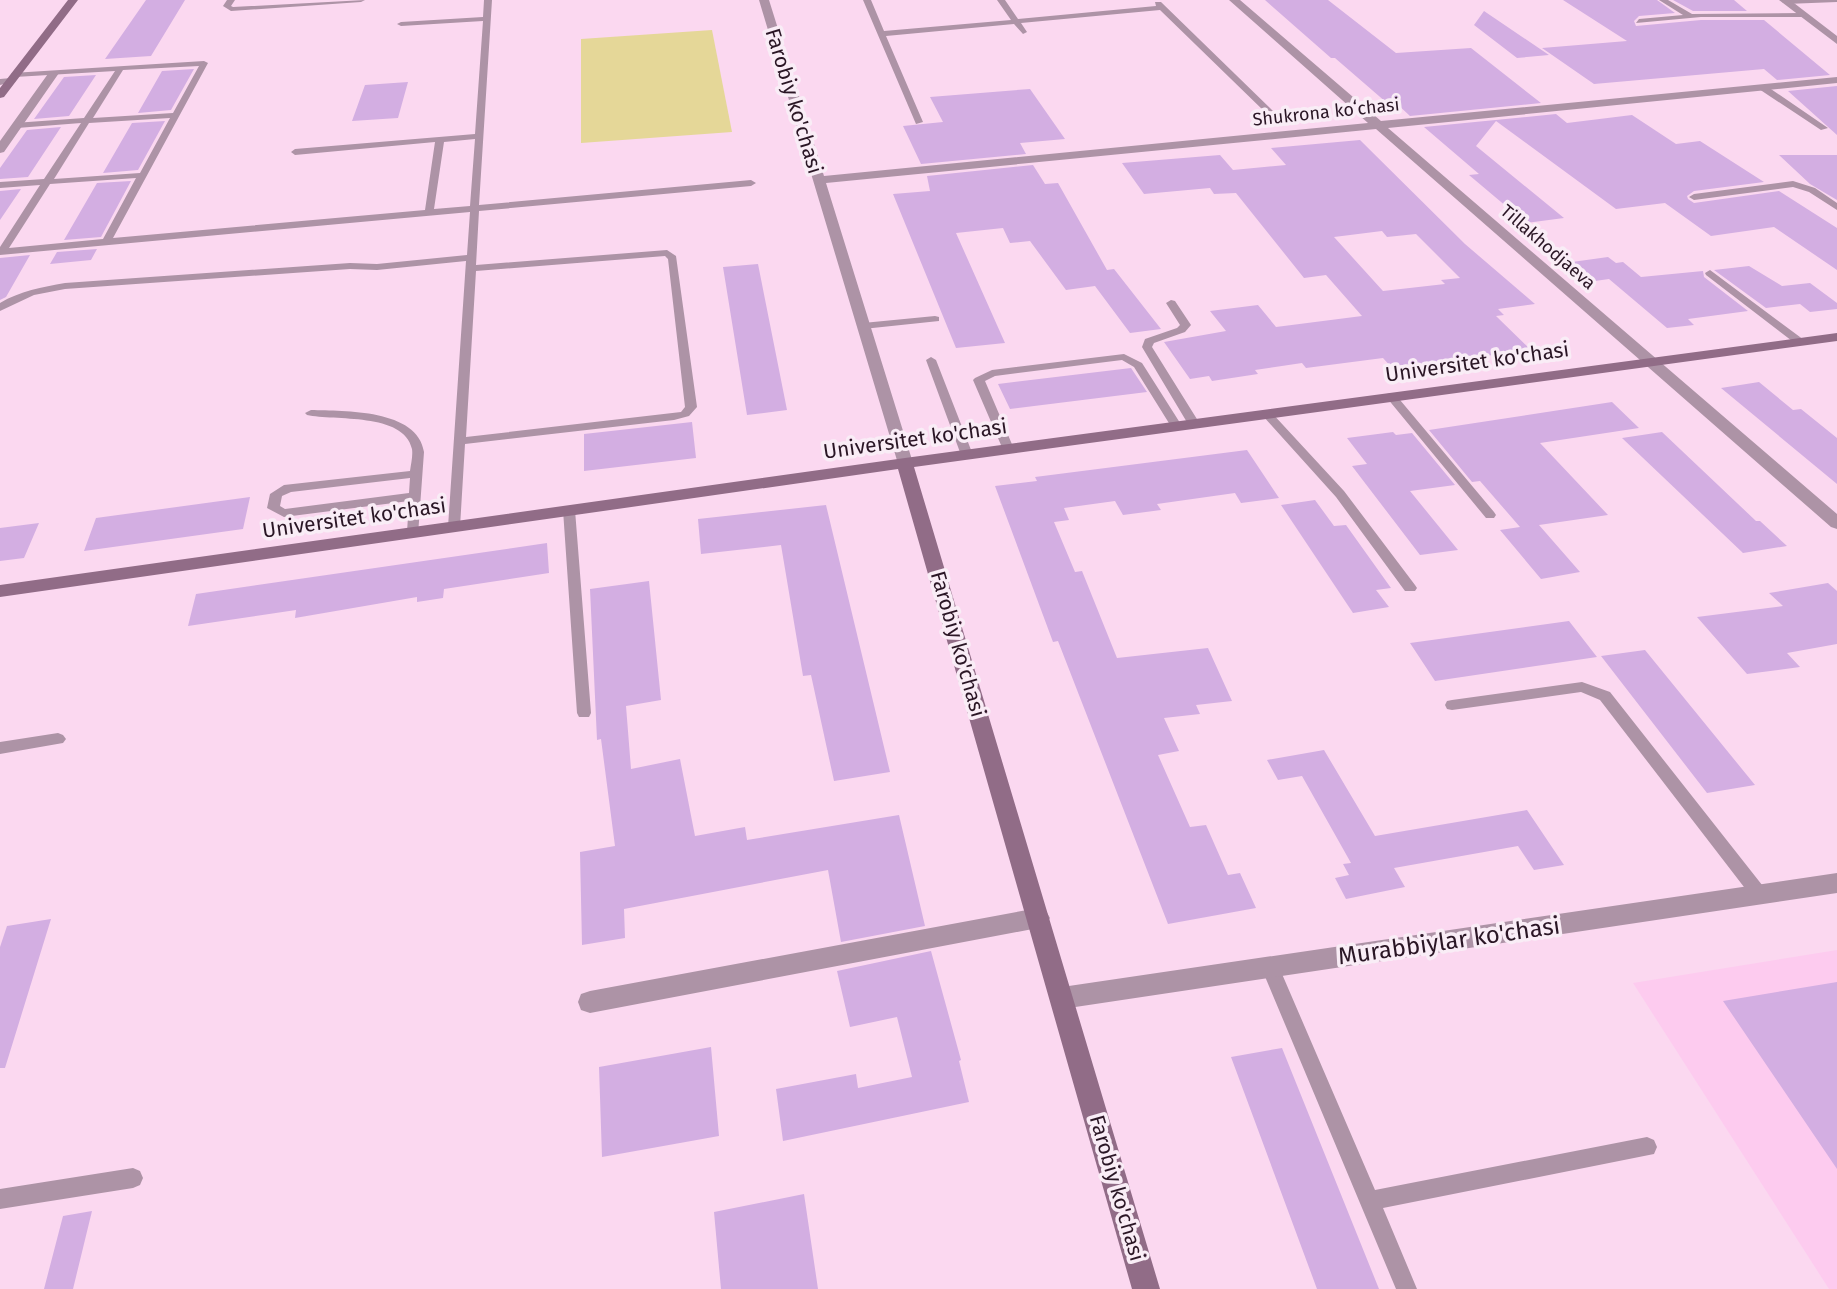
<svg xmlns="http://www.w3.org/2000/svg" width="1837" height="1289" font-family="'Fira Sans',sans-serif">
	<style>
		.built { fill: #fdcbef }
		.green { fill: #e5d798 }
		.building { fill: #d3aee2; fill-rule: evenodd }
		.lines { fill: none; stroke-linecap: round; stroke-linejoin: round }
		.service { fill: #ad93a6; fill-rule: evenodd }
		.minor { fill: #ad93a6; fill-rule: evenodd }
		.tertiary { fill: #ad93a6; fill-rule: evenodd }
		.secondary { fill: #916c87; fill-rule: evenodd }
		.labels { text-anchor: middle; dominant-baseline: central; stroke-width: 7; stroke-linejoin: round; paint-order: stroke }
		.far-street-label { font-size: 18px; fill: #2a1625; stroke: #f9edf6 }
		.street-label { font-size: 21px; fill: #2a1625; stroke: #f9edf6 }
		.near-street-label { font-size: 24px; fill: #2a1625; stroke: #f9edf6 }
	</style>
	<rect width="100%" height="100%" fill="#fbd8f0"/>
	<path class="built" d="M1837,950V1289H1829L1633,983Z"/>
	<path class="green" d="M712,30L732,132L581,143V39Z"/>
	<path class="building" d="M146,0H185L151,56L105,59Z
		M1265,0H1328L1396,53L1471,48L1541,103L1410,116L1395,102L1387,103L1335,58H1331Z
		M1563,0H1657L1675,13L1639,16L1634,21L1636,26L1701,20H1764L1830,75L1777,80L1764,69L1594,84L1542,48L1627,41Z
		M1673,0H1734L1747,11H1693Z
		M1484,11L1549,55L1517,58L1474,25Z
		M194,69L171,110L138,113L162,71Z
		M96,75L69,116L34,119L64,77Z
		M408,82L398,118L352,121L365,85Z
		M1837,86V135L1788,91Z
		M1030,89L1065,139L1020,143L1026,154L921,164L903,126L943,122L930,97Z
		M1556,114L1567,123L1632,115L1676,144L1700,141L1764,182L1694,191L1687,196L1688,199L1694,203L1779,191L1837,228V270L1774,227L1711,236L1665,203L1616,209L1496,121L1476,146L1564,218L1526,223L1469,175L1479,174L1424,127Z
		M165,121L138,170L103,173L132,123Z
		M61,127L28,177L0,179V168L27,130Z
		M1360,140L1465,244L1535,304L1498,309L1504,315L1496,316L1531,350L1392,368L1383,358L1306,368L1302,363L1255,370L1258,374L1212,381L1209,376L1190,379L1164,342L1226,331L1210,311L1258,305L1276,327L1362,316L1326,275L1304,278L1236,193L1214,194L1210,188L1144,194L1122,163L1220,155L1233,170L1286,165L1271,148ZM1382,231L1387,237L1416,234L1460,278L1441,280L1445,284L1383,291L1334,237Z
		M1779,155H1837V200L1810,184Z
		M1033,165L1045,184L1058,183L1107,270L1114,269L1161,329L1130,333L1095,286L1066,290L1030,241L1010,243L1003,228L956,233L1005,343L956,348L893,194L930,191L927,176Z
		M131,181L101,237L64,240L97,183Z
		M21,189L0,220V191Z
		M97,249L91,260L50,264L57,252Z
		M30,255L6,297L0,300V258Z
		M1608,257L1616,263L1623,262L1641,277L1703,271L1704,277L1748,311L1688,319L1694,325L1667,328L1609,279L1595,281L1572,262Z
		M758,264L787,410L747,415L723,267Z
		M1749,266L1782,286L1810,283L1837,303V309L1810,312L1800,304L1766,308L1714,270Z
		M1131,368L1147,392L1010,409L998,384Z
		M1759,382L1793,410L1801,409L1837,438V484L1721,388Z
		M1612,402L1639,428L1540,443L1608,515L1539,525L1580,572L1541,579L1500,530L1520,527L1480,481L1472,482L1429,430Z
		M692,422L696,458L584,471V434Z
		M1393,432L1396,435L1412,433L1455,485L1410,491L1458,550L1420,555L1352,466L1367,464L1347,438Z
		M1662,432L1756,521H1760L1787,546L1743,553L1622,438Z
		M1247,450L1279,498L1241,503L1235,493L1157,504L1161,510L1123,515L1115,501L1064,508L1069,520L1054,522L1075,572L1082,571L1117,658L1208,648L1232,701L1196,705L1200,714L1164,718L1179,751L1158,755L1190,827L1206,825L1228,875L1240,873L1256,908L1168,924L1058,641L1053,642L995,486L1037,481L1035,477Z
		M250,497L243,529L84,551L96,518Z
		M1315,500L1334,526L1346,525L1391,588L1376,590L1389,607L1353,613L1281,505Z
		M826,505L890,772L834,781L811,675L803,676L781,545L701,554L698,519Z
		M39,523L24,558L0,561V528Z
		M547,543L549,573L444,589L443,598L417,602V597L295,618L296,610L188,626L196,594Z
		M649,581L661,700L626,706L631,769L680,759L695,836L745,827L747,840L899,815L925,926L841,942L828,870L624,909L625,938L582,945L580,852L615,846L601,739L597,740L590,589Z
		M1828,583L1837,591V644L1787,653L1800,667L1747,674L1697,617L1783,606L1769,593Z
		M1569,621L1597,657L1435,681L1410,643Z
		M1645,650L1755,785L1707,793L1601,656Z
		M1324,750L1375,836L1527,810L1564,865L1534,870L1518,846L1394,868L1405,887L1346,899L1335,878L1349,875L1343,864L1351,863L1302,776L1278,780L1267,760Z
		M51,919L5,1068H0V947L7,926Z
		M931,951L961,1060L959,1061L969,1102L783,1141L776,1089L856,1074L858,1088L912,1077L897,1017L850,1027L837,971Z
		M1837,982V1169L1723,1001Z
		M711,1047L719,1136L602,1157L599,1067Z
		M1282,1048L1379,1289H1317L1231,1057Z
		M804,1194L818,1289H721L714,1212Z
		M92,1211L73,1289H44L63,1216Z"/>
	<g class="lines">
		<path class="service" d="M227,0H235L231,6L233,7L365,0L361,2L231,11L223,6Z
			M484,0H492L479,205L751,180L756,183L751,186L479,211L476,265L667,250L676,256L697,407L689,416L674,420L465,444L460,527L454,531L448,527L466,261L377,270L350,269L65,289L34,295L0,311V303C20,291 42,287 65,283L350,263L377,264L467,255L470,212L0,255V247L40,185L0,188V182L44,179L81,123L17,128L14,127V123L84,118L115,71L15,77L11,75L12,73L204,61L208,63L113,238L425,210L435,142L295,155L291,152L295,149L475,134L483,21L401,26L397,24L401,22L483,17ZM199,66L173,113L93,118L123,70ZM170,118L140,173L54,179L89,123ZM475,139L470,206L434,209L444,142ZM136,178L103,239L9,248L50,184ZM665,256L668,259L685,407L681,412L466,437L476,271Z
			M863,0H871L884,31L1011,20L997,0H1005L1018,19L1156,6L1155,2H1161L1273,111L1266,113L1160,10L1021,23L1027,32L1023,34L1014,24L886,36L923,122L916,124Z
			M1659,0H1668L1692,14L1803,13L1807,15L1803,17H1701L1636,23L1639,19L1683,15Z
			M1786,0H1837V2L1786,4L1782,2Z
			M1762,85H1765L1828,128L1821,130L1759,89L1758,87Z
			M1793,181L1815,188L1837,203V210L1809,192L1793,187L1694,200L1689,197L1694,194Z
			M1710,270L1804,340V344H1796L1706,275L1705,273Z
			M1171,300L1175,301L1191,325L1185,332L1154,343L1152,347L1200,424L1194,427L1188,424L1142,347L1145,339L1177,328L1180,325L1166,303Z
			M935,316L939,317V321L863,329L858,326L863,323Z
			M1124,354L1142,363L1182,426L1180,428H1172L1134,367L1122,360L995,376L985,381L1014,449L1008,453L1004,452L973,380L975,378L992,370Z
			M931,357L936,360L973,455L971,458L967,459L961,455L926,360Z
			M1391,393L1395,394L1494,512L1496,515L1494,518H1486L1387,398V394Z
			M311,410C344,411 418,409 424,452L418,535L413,536L407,532L409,501L284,517L267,508L270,494L284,485L410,471C411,464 413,456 412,449C404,412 334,421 307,415L305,413ZM410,478L409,493L285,509L280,506L282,496L291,492Z
			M1267,411L1271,412L1344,491L1415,585L1417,588L1415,591H1405L1336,497L1263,416V412Z
			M569,506L575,510L591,713L589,717H579L577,713L563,510Z
			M1582,682L1610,692L1766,890L1768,895L1766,900L1760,902L1754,900L1600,700L1581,692L1452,710L1447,709L1445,705L1447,701L1452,700Z
			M58,733L63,735L66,739L63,743L0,754V742Z
			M1270,959L1276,962L1279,967L1375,1190L1647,1137L1654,1140L1657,1147L1654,1154L1383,1208L1417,1289H1396L1261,967L1264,962Z
			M133,1168L140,1171L143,1178L140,1185L133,1188L0,1209V1189Z"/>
		<path class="minor" d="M759,0H769L824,176L1368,123L1229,0H1240L1381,121L1837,77V83L1388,128L1837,514V529L1831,527L1376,129L826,183L913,463L911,467H899Z
			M50,71L59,73L4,152L0,153V141Z
			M0,79L11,78L16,81L0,85Z
			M1038,908L1046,911L1050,918L1046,925L1038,928L590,1013L581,1010L578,1002L581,994L590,991Z"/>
		<path class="tertiary" d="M1779,0H1790L1837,36V44Z
			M1837,873V893L1062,1009L1053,1006L1050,998L1053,990L1062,987Z"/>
		<path class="secondary" d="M68,0H78L4,97L0,98V88Z
			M1837,333V341L914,467L1160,1289H1132L898,469L0,597V585L905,458Z"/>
	</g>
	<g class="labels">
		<g class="far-street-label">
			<text transform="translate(1326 112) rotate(-6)">Shukrona koʻchasi</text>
			<text transform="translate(1548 247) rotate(41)">Tillakhodjaeva</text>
		</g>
		<g class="street-label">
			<text transform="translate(794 101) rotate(73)">Farobiy ko'chasi</text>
			<text transform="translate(1477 362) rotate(-8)">Universitet ko'chasi</text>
			<text transform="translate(915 439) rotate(-8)">Universitet ko'chasi</text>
			<text transform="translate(354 518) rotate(-8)">Universitet ko'chasi</text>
			<text transform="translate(958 644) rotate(74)">Farobiy ko'chasi</text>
			<text transform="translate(1117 1188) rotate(74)">Farobiy ko'chasi</text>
		</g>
		<g class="near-street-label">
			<text transform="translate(1449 941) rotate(-8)">Murabbiylar ko'chasi</text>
		</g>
	</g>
</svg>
